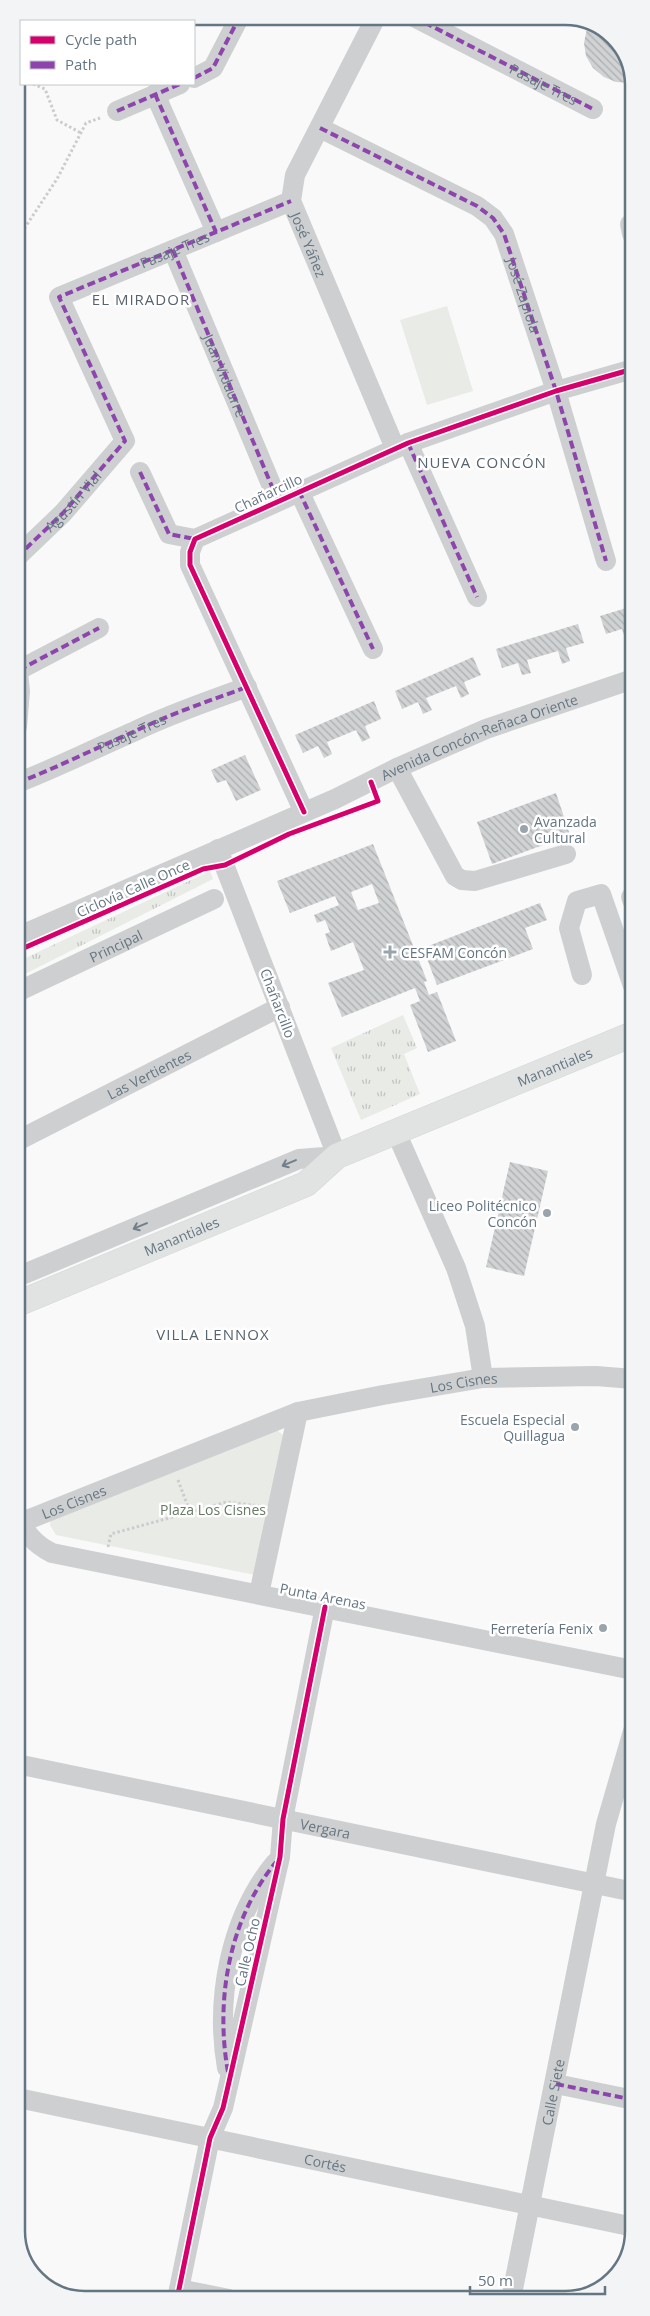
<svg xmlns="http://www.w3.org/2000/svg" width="650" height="2316" font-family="'Open Sans',sans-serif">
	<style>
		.grass { fill: url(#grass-tufts) }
		.green { fill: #e8ebe6 }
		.building { fill: url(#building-back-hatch); fill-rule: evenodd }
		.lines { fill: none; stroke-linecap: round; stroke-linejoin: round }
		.major-casing { stroke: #d5d6d7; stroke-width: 26 }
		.path { stroke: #cbcccd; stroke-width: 3; stroke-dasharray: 2.5 2.5; stroke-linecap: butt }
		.minor { stroke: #cecfd0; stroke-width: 20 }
		.major { stroke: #e1e2e2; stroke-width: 25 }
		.quiet { stroke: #8e44ad; stroke-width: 4; stroke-dasharray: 8 4; stroke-linecap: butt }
		.cycleway-casing { stroke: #fff; stroke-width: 8 }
		.cycleway { stroke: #d6006c; stroke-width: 5 }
		.oneway { stroke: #707f8b }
		.poi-dot { fill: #99a4ac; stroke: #fff; stroke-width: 2 }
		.labels { text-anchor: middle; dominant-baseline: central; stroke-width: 5; stroke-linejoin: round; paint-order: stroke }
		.street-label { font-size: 14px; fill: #657683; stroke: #fff }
		.poi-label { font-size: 14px; fill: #657683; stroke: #fff; text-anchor: end }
		.park-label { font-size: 14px; fill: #687a64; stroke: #fff }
		.neighbourhood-label { font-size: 15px; letter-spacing: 1px; fill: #57646e; stroke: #fff }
		.rim { fill: none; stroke: #657683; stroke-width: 2.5 }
	</style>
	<defs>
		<pattern id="grass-tufts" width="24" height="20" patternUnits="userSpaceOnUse" patternTransform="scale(1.25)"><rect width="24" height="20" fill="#e8ebe6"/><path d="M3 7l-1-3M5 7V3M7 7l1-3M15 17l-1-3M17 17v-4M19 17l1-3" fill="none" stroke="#c0c3c0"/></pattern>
		<pattern id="building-back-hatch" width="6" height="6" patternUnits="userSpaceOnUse" patternTransform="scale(1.25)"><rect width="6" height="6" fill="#d0d2d3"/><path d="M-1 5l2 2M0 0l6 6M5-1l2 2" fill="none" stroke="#acafb1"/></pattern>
	</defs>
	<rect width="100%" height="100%" fill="#f9f9f9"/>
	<path class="grass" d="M210,871L213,879L17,978V962Z
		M403,1015L417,1048L404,1054L420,1094L361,1120L331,1048Z"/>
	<path class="green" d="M447,306L473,391L427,405L400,320Z
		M273,1427L287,1438L255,1575L56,1535L50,1525L51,1515Z"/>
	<path class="building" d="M588,23L611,34L632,71V83L616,82L604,77L593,68L586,56L584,43Z
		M633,606V626L631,627L633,640L626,642L622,629L606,634L600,616Z
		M578,624L584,643L566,648L570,661L562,664L558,651L527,660L531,673L522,675L518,663L502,668L496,649Z
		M473,657L481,675L464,682L469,694L461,698L456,686L426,698L432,710L423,714L418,702L402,709L395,691Z
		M374,701L381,719L365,726L370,738L362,742L356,730L327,742L332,754L324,758L318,746L303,753L295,735Z
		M245,755L261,790L236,801L226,780L217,783L211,770Z
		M556,793L570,835L492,864L477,822Z
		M373,844L427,981L424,982L429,995L437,992L456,1041L428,1052L410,1005L420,1001L415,988L342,1017L328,983L364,970L353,942L331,951L325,934L330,932L325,920L317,923L314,915L339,905L335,896L290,913L277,881ZM372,884L379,903L358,910L351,892Z
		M540,903L547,920L525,928L533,949L437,985L423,948Z
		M510,1162L548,1171L524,1276L486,1267Z"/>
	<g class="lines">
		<g class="major-casing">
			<g id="major">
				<path id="s12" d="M17,1304L306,1184L337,1156L633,1034"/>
			</g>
		</g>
		<path class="path" d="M20,77L21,78
			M33,84L45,89L57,120L81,133
			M16,93L20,95L16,106
			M16,241L57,179L86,123L100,118
			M178,1480L190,1512
			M108,1547L111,1534L227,1502L259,1506"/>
		<g class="minor">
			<path id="s1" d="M376,17L295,175L291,201L395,448"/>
			<path id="s2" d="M414,17L593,109"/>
			<path d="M194,78L213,68L240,16"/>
			<path d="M155,94L216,232"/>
			<path d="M117,111L180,84"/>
			<path d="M320,128L477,206L493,218L504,234L556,391L606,561"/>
			<path d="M630,224L632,234"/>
			<path d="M173,250L278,501"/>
			<path d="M408,443L477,597"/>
			<path d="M140,472L169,534L195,539"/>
			<path d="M299,491L373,649"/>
			<path id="s3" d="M17,557L63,513L125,441L59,297L291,201"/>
			<path d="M17,664L20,691L17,727"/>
			<path d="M19,670L99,628"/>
			<path d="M397,768L455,876L462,880L475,881L566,854"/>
			<path id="s4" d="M17,783C56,768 94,749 133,732C170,714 209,701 247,687"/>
			<path d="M304,812L190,565V552L195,539L408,443L556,391L633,369"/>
			<path d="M633,896L631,897L633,902"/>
			<path id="s5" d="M17,937L335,799L397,768L486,729L633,679"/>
			<path d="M582,975L569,928L577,901L601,894L633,986"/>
			<path id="s6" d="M17,992L214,899"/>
			<path d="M396,1132L456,1268L475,1326L483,1378"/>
			<path id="s7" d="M17,1141L280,1007"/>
			<path d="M17,1277L299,1159L337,1156L218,849"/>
			<path d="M17,1513C24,1532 34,1544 52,1553L633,1670"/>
			<path id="s8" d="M17,1524L298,1412L383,1395L483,1378L596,1376L633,1379"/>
			<path d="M259,1594L298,1412"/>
			<path id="s9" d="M17,1764L634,1892"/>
			<path d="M227,2068C215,1999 230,1918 275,1863"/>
			<path d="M556,2084L634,2100"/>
			<path id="s10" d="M18,2098L634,2227"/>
			<path d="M179,2289L229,2299"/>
			<path d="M177,2299L210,2138L223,2108L229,2082L280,1857L283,1819L325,1607"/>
			<path id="s11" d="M511,2299L606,1824L633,1731"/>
		</g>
		<use href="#major" class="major"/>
		<g class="quiet">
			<path d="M414,17L593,109"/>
			<path d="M194,78L213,68L240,16"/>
			<path d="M155,94L216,232"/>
			<path d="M117,111L180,84"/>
			<path id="s13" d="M320,128L477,206L493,218L504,234L556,391L606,561"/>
			<path d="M630,224L632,234"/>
			<path id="s14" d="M173,250L278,501"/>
			<path d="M408,443L477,597"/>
			<path d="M140,472L169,534L195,539"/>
			<path d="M299,491L373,649"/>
			<path d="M17,557L63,513L125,441L59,297L291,201"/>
			<path d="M19,670L99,628"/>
			<path d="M17,783C56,768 94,749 133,732C170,714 209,701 247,687"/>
			<path d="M228,2072C215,2000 229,1919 276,1862"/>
			<path d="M556,2084L634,2100"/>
		</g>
		<g class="cycleway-casing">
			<path id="cycleway" d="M304,812L190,565V552L195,539L408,443L556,391L633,369
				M17,951L203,869L225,865L289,834L378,801L371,782
				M177,2299L210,2138L223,2108L229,2082L280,1857L283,1819L325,1607"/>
		</g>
		<use href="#cycleway" class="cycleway"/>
	</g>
	<defs><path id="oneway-shaft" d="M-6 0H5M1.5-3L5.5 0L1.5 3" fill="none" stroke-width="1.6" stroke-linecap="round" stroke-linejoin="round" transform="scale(1.25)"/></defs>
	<g class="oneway">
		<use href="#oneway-shaft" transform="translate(289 1163) rotate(157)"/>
		<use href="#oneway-shaft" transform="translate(140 1226) rotate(157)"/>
	</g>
	<g class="poi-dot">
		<circle cx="524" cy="829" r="5"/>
		<path d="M387.5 944.5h5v5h5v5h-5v5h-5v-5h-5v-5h5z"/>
		<circle cx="547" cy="1213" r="5"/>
		<circle cx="575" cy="1427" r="5"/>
		<circle cx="603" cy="1628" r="5"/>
	</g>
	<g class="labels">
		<g class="street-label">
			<text stroke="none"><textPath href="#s2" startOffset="146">Pasaje Tres</textPath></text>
			<text stroke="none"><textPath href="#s1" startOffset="251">José Yáñez</textPath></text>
			<text stroke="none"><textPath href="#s3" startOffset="442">Pasaje Tres</textPath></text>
			<text stroke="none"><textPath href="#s13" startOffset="279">José Zapiola</textPath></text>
			<text stroke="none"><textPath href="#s14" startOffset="136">Juan Vidaurre</textPath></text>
			<text transform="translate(268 493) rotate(-25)">Chañarcillo</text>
			<text stroke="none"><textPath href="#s3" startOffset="79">Agustín Vial</textPath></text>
			<text stroke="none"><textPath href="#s4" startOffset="125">Pasaje Tres</textPath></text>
			<text stroke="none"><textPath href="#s5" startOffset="504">Avenida Concón-Reñaca Oriente</textPath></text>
			<text transform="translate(133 888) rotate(-24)">Ciclovía Calle Once</text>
			<text stroke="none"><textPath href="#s6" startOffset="109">Principal</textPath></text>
			<text transform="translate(278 1003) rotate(69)">Chañarcillo</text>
			<text stroke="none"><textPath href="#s12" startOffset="590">Manantiales</textPath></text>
			<text stroke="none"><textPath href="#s7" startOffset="148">Las Vertientes</textPath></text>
			<text stroke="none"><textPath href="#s12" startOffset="178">Manantiales</textPath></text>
			<text stroke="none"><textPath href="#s8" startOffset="471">Los Cisnes</textPath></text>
			<text stroke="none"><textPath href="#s8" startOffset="61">Los Cisnes</textPath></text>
			<text transform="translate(323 1596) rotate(11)">Punta Arenas</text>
			<text stroke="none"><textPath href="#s9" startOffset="315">Vergara</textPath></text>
			<text transform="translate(247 1952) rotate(-77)">Calle Ocho</text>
			<text stroke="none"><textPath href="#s11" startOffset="211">Calle Siete</textPath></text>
			<text stroke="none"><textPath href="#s10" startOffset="314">Cortés</textPath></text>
		</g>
		<g class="poi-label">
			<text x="534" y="821" text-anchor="start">Avanzada<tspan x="534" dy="16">Cultural</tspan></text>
			<text x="401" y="952" text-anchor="start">CESFAM Concón</text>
			<text x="537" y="1205">Liceo Politécnico<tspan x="537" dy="16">Concón</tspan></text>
			<text x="565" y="1419">Escuela Especial<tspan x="565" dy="16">Quillagua</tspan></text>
			<text x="593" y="1628">Ferretería Fenix</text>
		</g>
		<g class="park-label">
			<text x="213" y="1509">Plaza Los Cisnes</text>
		</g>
		<g class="neighbourhood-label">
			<text x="141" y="299">EL MIRADOR</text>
			<text x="482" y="462">NUEVA CONCÓN</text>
			<text x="213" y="1334">VILLA LENNOX</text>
		</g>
	</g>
	<path d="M0 0H650V2316H0ZM85 25H565A60 60 0 0 1 625 85V2231A60 60 0 0 1 565 2291H85A60 60 0 0 1 25 2231V85A60 60 0 0 1 85 25Z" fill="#f3f4f5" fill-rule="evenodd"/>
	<path class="rim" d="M85 25H565A60 60 0 0 1 625 85V2231A60 60 0 0 1 565 2291H85A60 60 0 0 1 25 2231V85A60 60 0 0 1 85 25Z"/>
	<rect x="20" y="20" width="175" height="65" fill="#ffffff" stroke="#c1c8cd"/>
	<rect x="30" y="36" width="25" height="8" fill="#d6006c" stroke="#c1c8cd"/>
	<text x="65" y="45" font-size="15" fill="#657683">Cycle path</text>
	<rect x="30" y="61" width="25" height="8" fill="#8e44ad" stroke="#c1c8cd"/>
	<text x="65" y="70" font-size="15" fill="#657683">Path</text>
	<path d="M470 2286v8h135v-8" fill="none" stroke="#657683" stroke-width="2.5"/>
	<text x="478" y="2286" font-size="15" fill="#657683" stroke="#ffffff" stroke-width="4" paint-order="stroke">50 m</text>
</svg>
